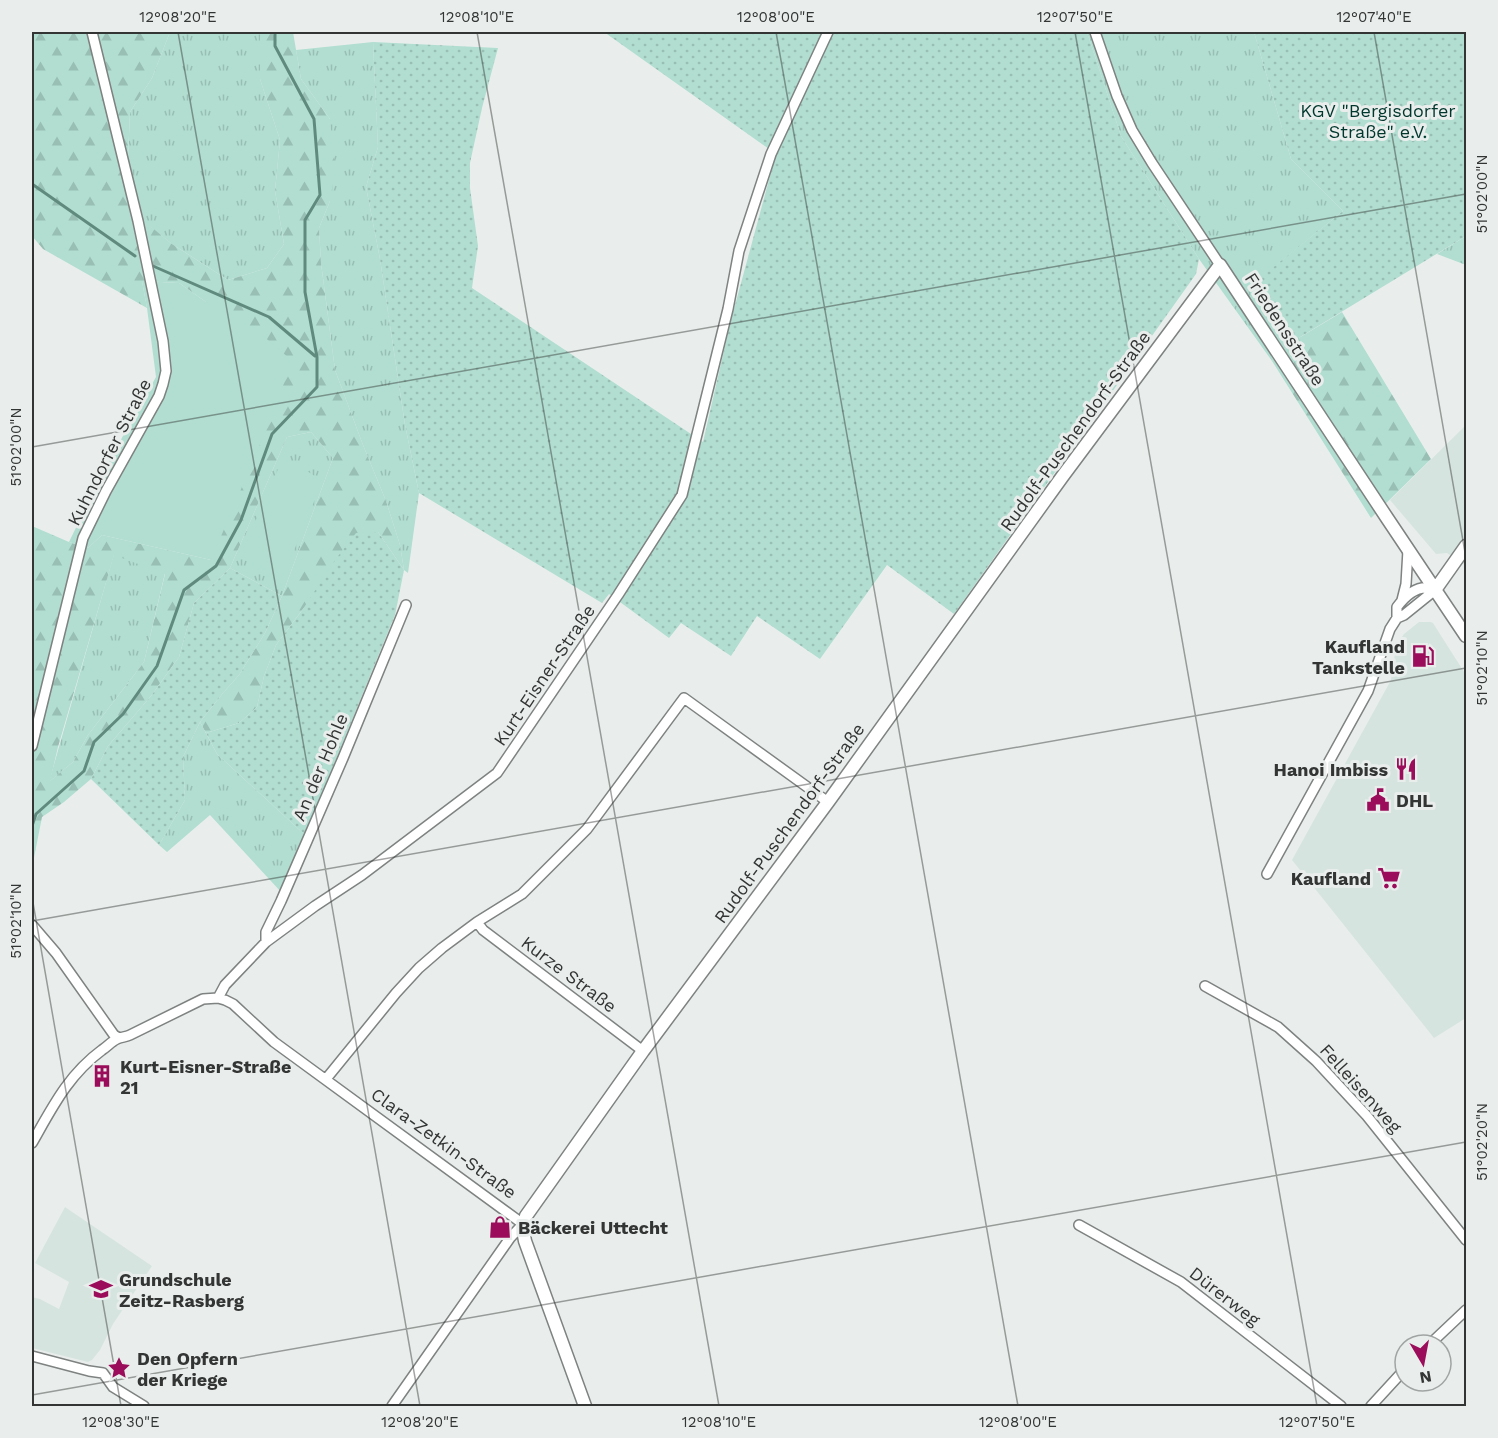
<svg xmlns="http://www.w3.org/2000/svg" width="1498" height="1438" font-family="'Work Sans',sans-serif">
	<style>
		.built { fill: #d6e4e0 }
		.grass { fill: url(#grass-tufts) }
		.forest { fill: url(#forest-firs); fill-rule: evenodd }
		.garden { fill: url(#garden-dots) }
		.pitch { fill: #b1ded1 }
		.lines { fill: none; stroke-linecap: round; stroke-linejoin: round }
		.stream { stroke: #608a7e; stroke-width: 3 }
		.minor-casing { stroke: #7e8281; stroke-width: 12 }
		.tertiary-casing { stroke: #7e8281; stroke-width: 15 }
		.minor { stroke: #fff; stroke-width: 9 }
		.tertiary { stroke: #fff; stroke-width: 12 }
		.ticks { fill: none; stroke: #333534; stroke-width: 1.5; stroke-opacity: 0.45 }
		.labels { text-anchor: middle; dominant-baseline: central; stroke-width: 6; stroke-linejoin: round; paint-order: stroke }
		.park-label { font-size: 18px; fill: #00372d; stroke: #e9eeec }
		.street-label { font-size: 18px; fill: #333534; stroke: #e9eeec }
		.poi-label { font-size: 18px; font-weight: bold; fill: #333534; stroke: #e9eeec; text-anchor: start }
		.neatline { fill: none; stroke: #333534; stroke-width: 2 }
		.ticks-label { font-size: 15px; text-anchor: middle; fill: #333534 }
	</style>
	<defs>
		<pattern id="grass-tufts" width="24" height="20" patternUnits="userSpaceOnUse" patternTransform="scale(1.5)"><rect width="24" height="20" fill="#b1ded1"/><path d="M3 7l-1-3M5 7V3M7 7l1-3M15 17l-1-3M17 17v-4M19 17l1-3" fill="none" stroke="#99bfb4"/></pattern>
		<pattern id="forest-firs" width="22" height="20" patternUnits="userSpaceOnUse" patternTransform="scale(1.5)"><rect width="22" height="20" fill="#b1ded1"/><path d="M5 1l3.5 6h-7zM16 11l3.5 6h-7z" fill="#99bfb4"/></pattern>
		<pattern id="garden-dots" width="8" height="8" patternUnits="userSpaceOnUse" patternTransform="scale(1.5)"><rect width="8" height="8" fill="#b1ded1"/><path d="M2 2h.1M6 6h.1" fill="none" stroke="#99bfb4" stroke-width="1.8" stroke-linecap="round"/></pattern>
	</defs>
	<rect width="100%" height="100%" fill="#e9eeec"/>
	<path class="built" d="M1465,426L1466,427V566L1447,553L1436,554L1390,500Z
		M1419,622H1431L1433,623L1466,675V1018L1434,1038L1292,860L1391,680L1396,646L1404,634Z
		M65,1207L152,1266L113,1324L100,1350L92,1360L88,1362L32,1348V1297L40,1299L59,1309L69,1282L35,1263Z"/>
	<path class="grass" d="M170,32H260V79L280,140L275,191L284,244L267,268L228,280L172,244L143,221L137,202L128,158L130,112L152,78Z
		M1087,32H1254L1291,159L1343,211L1256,282L1292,342L1272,361L1199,259L1121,136Z
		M373,42L378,147L366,187L380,259L405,425L419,493L408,573L404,570L400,545L386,501L363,445L335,370L321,263L319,228L330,201V119L301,79L296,50Z
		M1466,236V265L1437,254Z
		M311,432L333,458L282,596L230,568L287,437Z
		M114,554L165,573L144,662L88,735L73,762L49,782Z
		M200,722L217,754L305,835L282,893L210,815L167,852L159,845L185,800L183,757Z"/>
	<path class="forest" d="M32,32H82V33L92,32H170L152,78L130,112L128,158L137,202L144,221L172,244L228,280L267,268L284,244L275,191L280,140L260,79V32H293L301,79L330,119L335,170L330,201L319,228L321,263L335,370L363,445L386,501L400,545L404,570L378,532L303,609L276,645L264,676L257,707L239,723L206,733L200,722L223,693L239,675L265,633L282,596L333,458L311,432L287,437L230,568L194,603L179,657L151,696L108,746L91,779L64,802L42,817L32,868V526L69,542L88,548L102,535L211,560L206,302L179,283L142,281L147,308L43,249L32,236ZM114,555L165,574L144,662L88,735L73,762L50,781L58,747Z
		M1342,312L1431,459L1371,518L1272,361L1292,342Z"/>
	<path class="garden" d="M604,32H1087L1121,136L1199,259L1196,274L954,614L887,565L820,659L757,616L731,656L681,623L669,638L609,594L602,603L419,493L405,425L380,259L366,187L378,147L373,42L498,48L482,108L470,163V188L478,246L472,288L703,442L731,320L776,154Z
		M1254,32H1466V236L1292,342L1255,282L1343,211L1291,159Z
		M378,532L404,570L395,615L305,835L217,754L206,733L239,723L257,707L264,676L276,645L303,609L335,560L356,533Z
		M230,568L282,596L265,633L239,675L223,693L200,722L183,757L185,800L159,845L91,779L108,746L151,696L179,657L194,603Z"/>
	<path class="pitch" d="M142,281L179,283L206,302L261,334L290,359L280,397L211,560L102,535L88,548L69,542L105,468L156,377L147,308Z
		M285,464C296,465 314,472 319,482L318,492L293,553L281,572C267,572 254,564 243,555L245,545L279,467Z"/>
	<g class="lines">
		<path class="stream" d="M32,184L135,256
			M153,266L269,317L315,356
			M32,826L36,814L84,771L94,742L123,714L157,666L184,590L216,566L241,520L272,434L317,387V357L305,292V220L320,195L314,119L275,46V32"/>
		<g class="minor-casing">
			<path id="minor" d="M1095,32L1117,96L1132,130L1152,163L1220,265
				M1402,600L1406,584L1408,550
				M1397,618V607C1406,595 1419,583 1435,590
				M32,746L83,538L106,491L159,396L163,384L166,371L163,341L138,221L92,32
				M1267,874L1368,691L1390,629L1397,618L1404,615L1435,590
				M477,922L483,930L643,1051
				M32,925L56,953L114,1035L119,1038
				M266,942V932L281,901L343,758L406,605
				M1205,986L1278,1027L1316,1061L1367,1116L1466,1240
				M218,998L225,985L266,942L315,906L362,875L497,773L618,595L682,495L728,309L739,251L771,154L828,32
				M326,1079L396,993L419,968L442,948L477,922L522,894L587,829L684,698L828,802
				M32,1143C52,1108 68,1075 102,1050C107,1047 112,1041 117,1039C121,1037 126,1037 130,1035L203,999L218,998L225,1000L233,1004L274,1042L523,1224L510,1238L392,1406
				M1079,1225L1181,1282L1341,1406
				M1429,1345L1466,1310
				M32,1356L89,1371L103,1373L113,1387L144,1406
				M1371,1406L1405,1369"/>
		</g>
		<g class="tertiary-casing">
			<path id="tertiary" d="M1435,590L1466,546
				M585,1406L525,1241L523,1230L526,1216L643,1051L828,802L1062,477L1220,265L1387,518L1466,636"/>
		</g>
		<use href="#minor" class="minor"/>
		<use href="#tertiary" class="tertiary"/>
	</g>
	<path class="ticks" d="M178,32L420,1406M477,32L719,1406M776,32L1018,1406M1075,32L1317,1406M1374,32L1466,558M32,447L1466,194M32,897L121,1406M32,921L1466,668M32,1395L1466,1142"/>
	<defs>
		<g id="fuel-bare" transform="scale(1.8)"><path d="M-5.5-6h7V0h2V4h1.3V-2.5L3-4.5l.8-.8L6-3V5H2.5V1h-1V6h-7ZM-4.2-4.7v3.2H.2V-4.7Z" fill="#9b0c5a" stroke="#e9eeec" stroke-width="2.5" paint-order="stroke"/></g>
		<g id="restaurant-bare" transform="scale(1.8)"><path d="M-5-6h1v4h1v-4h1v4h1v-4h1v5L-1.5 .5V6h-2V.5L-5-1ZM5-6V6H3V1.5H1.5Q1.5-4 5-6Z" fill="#9b0c5a" stroke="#e9eeec" stroke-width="2.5" paint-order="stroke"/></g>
		<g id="civic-bare" transform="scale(1.8)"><path d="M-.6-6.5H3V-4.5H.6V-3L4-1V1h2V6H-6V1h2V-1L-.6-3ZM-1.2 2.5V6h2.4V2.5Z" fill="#9b0c5a" stroke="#e9eeec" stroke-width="2.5" paint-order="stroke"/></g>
		<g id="supermarket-bare" transform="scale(1.8)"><path d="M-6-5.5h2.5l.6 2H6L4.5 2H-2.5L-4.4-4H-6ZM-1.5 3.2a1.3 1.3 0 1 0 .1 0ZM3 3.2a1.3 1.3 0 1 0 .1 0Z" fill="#9b0c5a" stroke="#e9eeec" stroke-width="2.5" paint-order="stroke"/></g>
		<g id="building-bare" transform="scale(1.8)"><path d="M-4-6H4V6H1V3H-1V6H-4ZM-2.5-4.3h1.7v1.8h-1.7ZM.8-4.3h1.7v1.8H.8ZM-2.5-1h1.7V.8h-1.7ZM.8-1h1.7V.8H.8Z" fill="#9b0c5a" stroke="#e9eeec" stroke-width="2.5" paint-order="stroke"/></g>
		<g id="shop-bare" transform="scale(1.8)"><path d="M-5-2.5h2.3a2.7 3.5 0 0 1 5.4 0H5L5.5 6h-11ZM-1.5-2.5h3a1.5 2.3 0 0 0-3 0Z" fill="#9b0c5a" stroke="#e9eeec" stroke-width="2.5" paint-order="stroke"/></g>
		<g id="school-bare" transform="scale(1.8)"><path d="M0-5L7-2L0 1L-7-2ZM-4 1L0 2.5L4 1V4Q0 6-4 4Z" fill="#9b0c5a" stroke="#e9eeec" stroke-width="2.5" paint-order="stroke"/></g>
		<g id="sight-bare" transform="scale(1.8)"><path d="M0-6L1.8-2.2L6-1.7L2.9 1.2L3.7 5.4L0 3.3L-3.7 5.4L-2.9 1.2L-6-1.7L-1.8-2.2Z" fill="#9b0c5a" stroke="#e9eeec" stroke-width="2.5" paint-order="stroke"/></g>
	</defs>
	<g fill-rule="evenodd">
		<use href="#fuel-bare" x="1423" y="656"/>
		<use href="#restaurant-bare" x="1406" y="769"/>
		<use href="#civic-bare" x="1378" y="800"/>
		<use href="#supermarket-bare" x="1389" y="878"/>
		<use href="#building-bare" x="102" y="1076"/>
		<use href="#shop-bare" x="500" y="1227"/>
		<use href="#school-bare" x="101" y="1289"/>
		<use href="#sight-bare" x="119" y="1368"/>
	</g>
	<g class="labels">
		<g class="park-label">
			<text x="1378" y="110">KGV "Bergisdorfer<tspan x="1378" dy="21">Straße" e.V.</tspan></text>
		</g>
		<g class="street-label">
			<text transform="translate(1285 329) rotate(57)">Friedensstraße</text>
			<text transform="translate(1075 431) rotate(-54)">Rudolf-Puschendorf-Straße</text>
			<text transform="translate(109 452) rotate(-63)">Kuhndorfer Straße</text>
			<text transform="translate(544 675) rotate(-56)">Kurt-Eisner-Straße</text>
			<text transform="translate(320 767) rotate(-67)">An der Hohle</text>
			<text transform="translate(789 823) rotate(-54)">Rudolf-Puschendorf-Straße</text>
			<text transform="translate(569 974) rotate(37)">Kurze Straße</text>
			<text transform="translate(1361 1088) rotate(48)">Felleisenweg</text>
			<text transform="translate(444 1143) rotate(36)">Clara-Zetkin-Straße</text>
			<text transform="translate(1225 1296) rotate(38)">Dürerweg</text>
		</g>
		<g class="poi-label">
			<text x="1405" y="646" text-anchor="end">Kaufland<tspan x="1405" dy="21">Tankstelle</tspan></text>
			<text x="1388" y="769" text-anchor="end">Hanoi Imbiss</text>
			<text x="1396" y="800">DHL</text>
			<text x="1371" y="878" text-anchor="end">Kaufland</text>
			<text x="120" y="1066">Kurt-Eisner-Straße<tspan x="120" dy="21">21</tspan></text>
			<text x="518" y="1227">Bäckerei Uttecht</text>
			<text x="119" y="1279">Grundschule<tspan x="119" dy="21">Zeitz-Rasberg</tspan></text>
			<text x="137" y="1358">Den Opfern<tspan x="137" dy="21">der Kriege</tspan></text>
		</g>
	</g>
	<rect width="1498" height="1438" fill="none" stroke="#e9eeec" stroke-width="66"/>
	<g transform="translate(1423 1363) rotate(170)"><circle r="28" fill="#e9eeec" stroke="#a0a4a2" stroke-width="1.5"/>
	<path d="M0-4.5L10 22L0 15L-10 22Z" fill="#9b0c5a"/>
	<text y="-9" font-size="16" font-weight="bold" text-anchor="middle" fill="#333534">N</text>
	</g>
	<rect x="33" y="33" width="1432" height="1372" class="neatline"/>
	<g class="ticks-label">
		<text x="178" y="22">12°08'20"E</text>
		<text x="477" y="22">12°08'10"E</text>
		<text x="776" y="22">12°08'00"E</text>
		<text x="1075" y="22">12°07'50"E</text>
		<text x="1374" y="22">12°07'40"E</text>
		<text transform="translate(1482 194) rotate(-90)" y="5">51°02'00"N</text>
		<text transform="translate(16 447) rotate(-90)" y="5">51°02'00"N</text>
		<text transform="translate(1482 668) rotate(-90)" y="5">51°02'10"N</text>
		<text transform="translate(16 921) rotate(-90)" y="5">51°02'10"N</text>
		<text transform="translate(1482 1142) rotate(-90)" y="5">51°02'20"N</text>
		<text x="121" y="1427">12°08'30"E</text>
		<text x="420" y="1427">12°08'20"E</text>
		<text x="719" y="1427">12°08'10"E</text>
		<text x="1018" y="1427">12°08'00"E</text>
		<text x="1317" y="1427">12°07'50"E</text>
	</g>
</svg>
